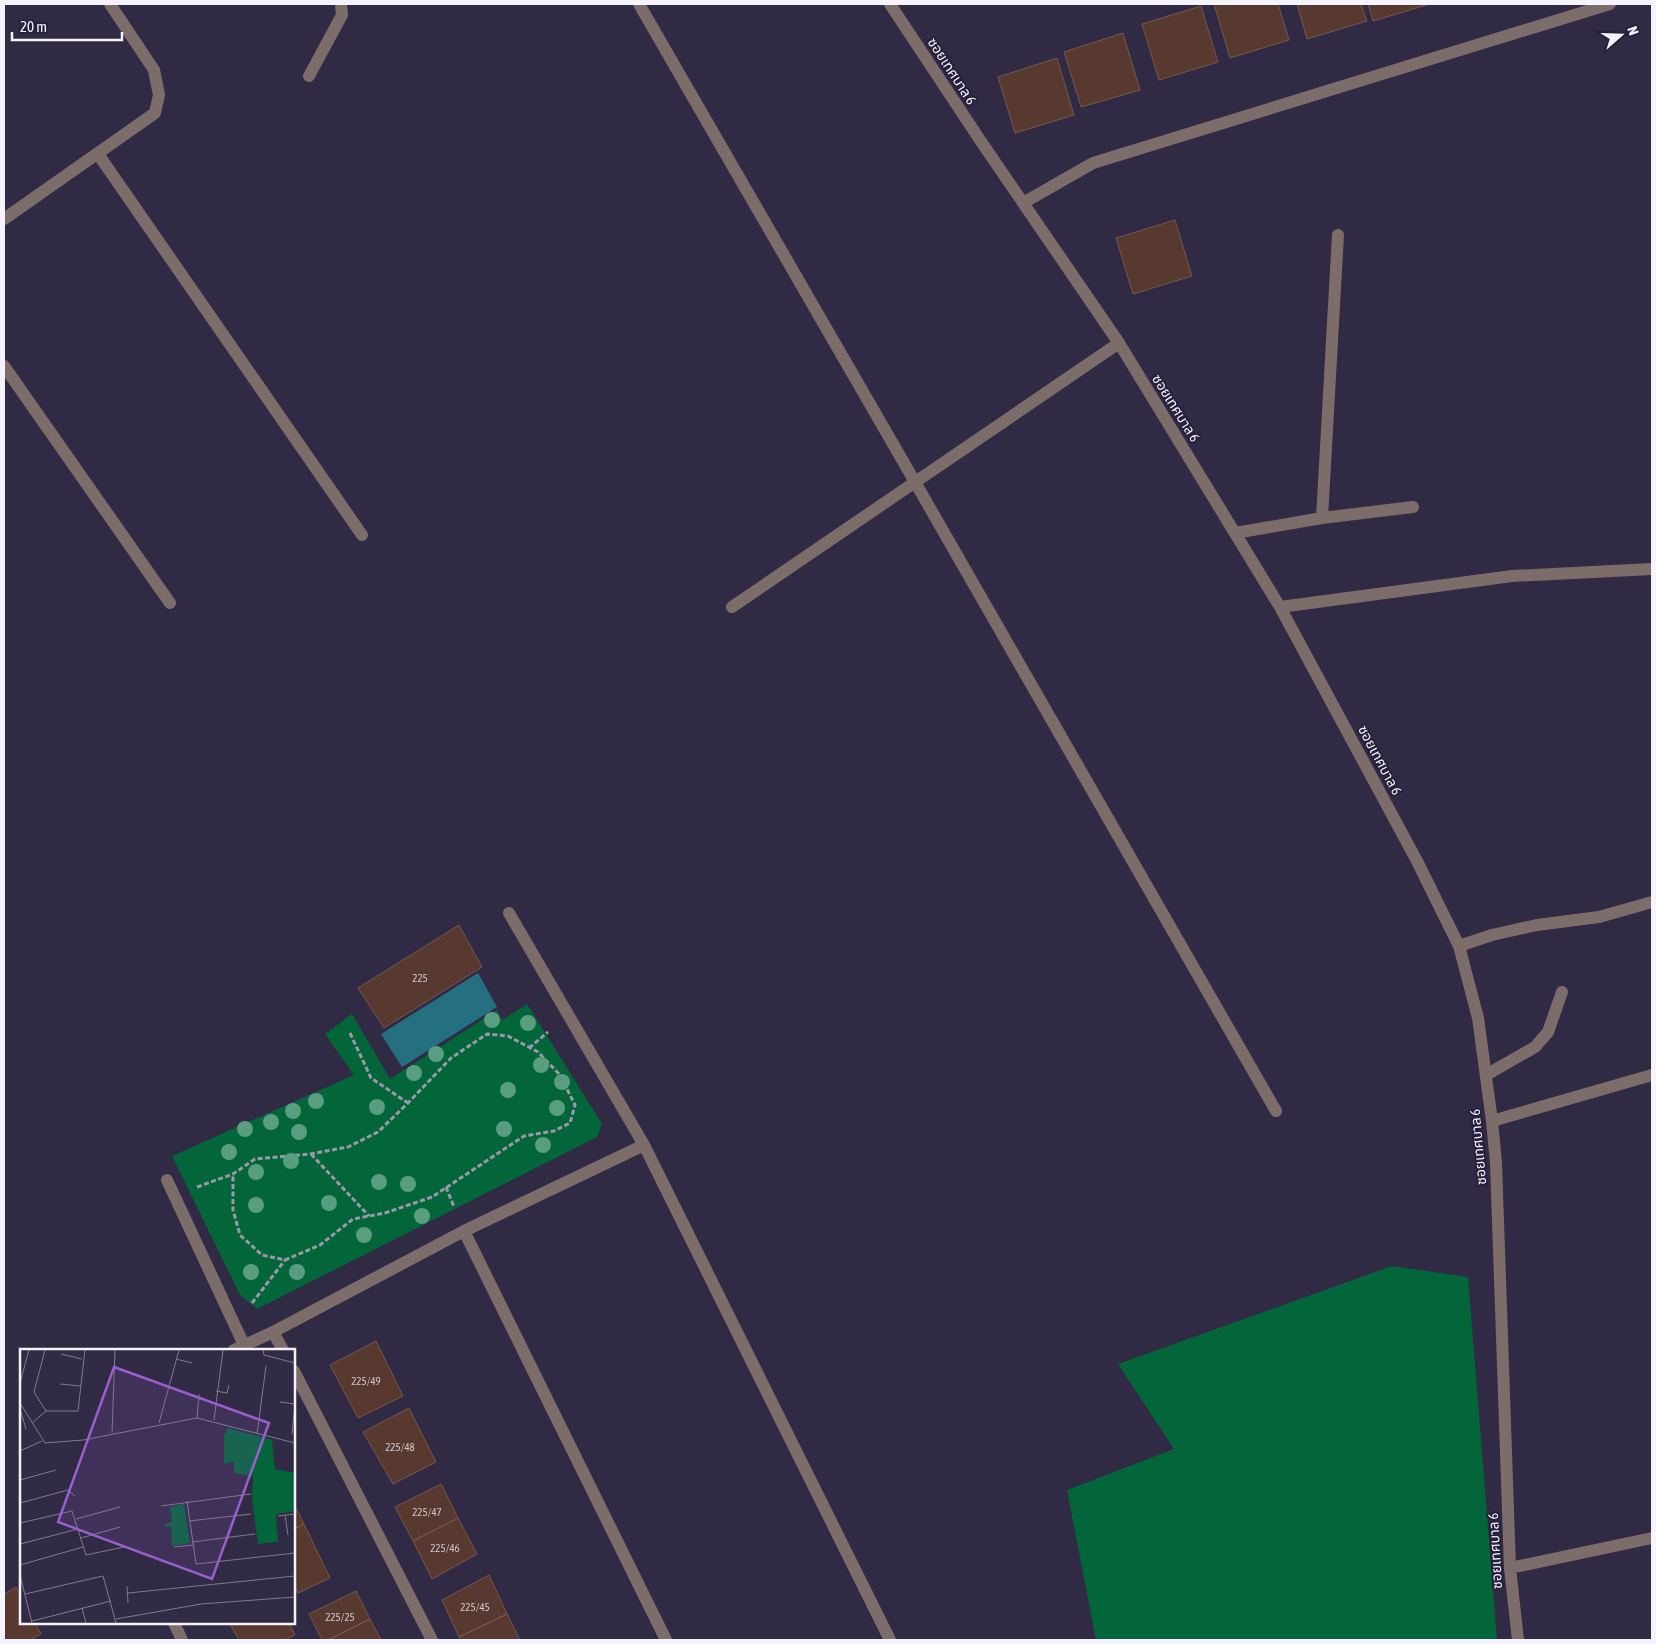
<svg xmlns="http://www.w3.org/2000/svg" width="1656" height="1644" font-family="'Asap Condensed','Noto Sans Thai',sans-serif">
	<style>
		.green { fill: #03663b }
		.water { fill: #246f80 }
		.building { fill: #583930; stroke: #77564c }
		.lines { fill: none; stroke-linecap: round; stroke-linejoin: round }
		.path { stroke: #9c98aa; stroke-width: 3; stroke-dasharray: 5 2.5; stroke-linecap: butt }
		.lane { stroke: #7d6d6a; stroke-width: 12 }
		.street { stroke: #7d6d6a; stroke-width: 12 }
		.tree { fill: #599e81 }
		.labels { text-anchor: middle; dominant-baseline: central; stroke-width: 4; stroke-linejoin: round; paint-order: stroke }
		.number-label { font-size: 11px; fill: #cec4ca }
		.street-label { font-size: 14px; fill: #f5f3fe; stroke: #26203a }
		.inset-road { fill: none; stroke: #7f7a8e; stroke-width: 1 }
		.view { fill: #9a5ecf; fill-opacity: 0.15; stroke: #9a5ecf; stroke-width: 2.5 }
		.inset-edge { fill: none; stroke: #f5f3fe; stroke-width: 2.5 }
	</style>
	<rect width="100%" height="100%" fill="#302a44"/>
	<path class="green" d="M527,1004L602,1124L597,1137L257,1309L240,1295L172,1156L354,1075L325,1034L352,1014L390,1079L497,1010L502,1020Z
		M1392,1266L1468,1277L1497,1640H1096L1067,1490L1174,1449L1118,1364Z"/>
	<path class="water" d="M478,973L497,1007L402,1067L381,1034Z"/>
	<path class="building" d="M1214,4H1278L1289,40L1230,58Z
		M1297,4H1361L1367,21L1307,39Z
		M1368,4H1430L1373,21Z
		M1201,6L1218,62L1159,80L1142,24Z
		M1123,33L1140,90L1081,107L1064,52Z
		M1057,58L1074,115L1015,133L998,77Z
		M1175,220L1192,276L1133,294L1116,238Z
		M459,925L482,967L384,1028L358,988Z
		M376,1341L403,1396L358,1418L330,1365Z
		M409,1408L436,1462L393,1484L363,1432Z
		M441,1484L458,1518L413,1541L395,1507Z
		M294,1504L304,1524L294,1529Z
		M458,1518L477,1554L432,1579L413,1541Z
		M304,1524L330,1578L298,1593L294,1585V1529Z
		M489,1575L507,1614L459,1637L442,1600Z
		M16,1587L21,1597V1623H35L41,1634L30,1640H4V1594Z
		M356,1591L370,1619L328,1640H322L309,1614Z
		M507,1614L520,1640H461L459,1637Z
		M370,1619L381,1640H328Z
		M233,1623H289L295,1635L285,1640H239L230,1624Z"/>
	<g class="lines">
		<path class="path" d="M350,1033L371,1078L408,1103
			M529,1048L548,1032
			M311,1154L369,1216
			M197,1187L233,1174L255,1159L310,1154L348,1147L378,1132L408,1103L451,1058L487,1034L508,1036L538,1052L560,1075L575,1105L570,1123L554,1131L524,1136L432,1197L385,1213L353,1219L320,1245L285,1260L262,1255L240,1235L233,1210V1174
			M446,1187L454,1207
			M252,1303L285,1260"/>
		<path class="lane" d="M639,4L915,482L1276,1111
			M1322,518L1413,507
			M1235,533L1322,518L1338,235
			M732,607L1119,343"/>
		<path class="street" d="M890,4L980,140L1119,343L1280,607L1417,861L1459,946L1478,1018L1492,1121L1496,1163L1510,1568L1518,1640
			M309,76L342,15L341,4
			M98,154L362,535
			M1023,203L1093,163L1610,4
			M4,219L155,113L159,95L154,70L110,4
			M4,366L170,603
			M1280,607L1512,576L1652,569
			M509,913L644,1145L890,1640
			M1459,946L1492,935L1537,925L1599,917L1652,902
			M1486,1075L1535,1047L1548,1032L1562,992
			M1492,1121L1652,1075
			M167,1180L244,1345
			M464,1231L666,1640
			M273,1332L283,1350
			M234,1350L273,1332L464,1231L644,1145
			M294,1371L432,1640
			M1510,1568L1652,1538
			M174,1623L182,1640"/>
	</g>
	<g class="tree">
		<circle cx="492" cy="1020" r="8"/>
		<circle cx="528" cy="1023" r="8"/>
		<circle cx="436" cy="1054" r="8"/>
		<circle cx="541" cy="1065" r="8"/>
		<circle cx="414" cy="1073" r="8"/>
		<circle cx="562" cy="1082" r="8"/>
		<circle cx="508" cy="1090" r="8"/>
		<circle cx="316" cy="1101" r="8"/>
		<circle cx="377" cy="1107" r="8"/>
		<circle cx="557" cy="1108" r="8"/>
		<circle cx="293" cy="1111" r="8"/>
		<circle cx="271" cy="1122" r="8"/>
		<circle cx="245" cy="1129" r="8"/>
		<circle cx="504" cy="1129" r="8"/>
		<circle cx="299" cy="1132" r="8"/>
		<circle cx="543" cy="1145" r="8"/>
		<circle cx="229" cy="1152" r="8"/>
		<circle cx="291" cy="1161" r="8"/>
		<circle cx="256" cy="1172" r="8"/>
		<circle cx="379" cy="1182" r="8"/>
		<circle cx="408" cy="1184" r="8"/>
		<circle cx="329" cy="1203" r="8"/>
		<circle cx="256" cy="1205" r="8"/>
		<circle cx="422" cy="1216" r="8"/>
		<circle cx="364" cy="1235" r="8"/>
		<circle cx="251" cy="1272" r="8"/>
		<circle cx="297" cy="1272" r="8"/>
	</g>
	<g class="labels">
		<g class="number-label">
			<text x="420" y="978">225</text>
			<text x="366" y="1381">225/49</text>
			<text x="400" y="1447">225/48</text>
			<text x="427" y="1512">225/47</text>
			<text x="445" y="1548">225/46</text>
			<text x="475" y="1607">225/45</text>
			<text x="340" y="1617">225/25</text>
		</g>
		<g class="street-label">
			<text transform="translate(952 71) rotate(57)">ซอยเทศบาล 6</text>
			<text transform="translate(1176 408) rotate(58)">ซอยเทศบาล 6</text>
			<text transform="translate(1380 760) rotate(62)">ซอยเทศบาล 6</text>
			<text transform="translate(1478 1147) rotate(-95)">ซอยเทศบาล 6</text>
			<text transform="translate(1495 1551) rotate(-93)">ซอยเทศบาล 6</text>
		</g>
	</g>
	<g transform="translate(20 1349)">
		<rect width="275" height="275" fill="#302a44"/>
		<path d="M208,79L252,91L255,120L275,124V162L256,165L258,193L238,195L232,150L233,127L214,124V113L204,115V86ZM164,155L170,194L152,197L151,177L146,178L145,175L152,173L150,158Z" fill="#03663b"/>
		<path class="inset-road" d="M25,1L14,43L26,62M243,1L244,6L275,14M41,5L62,10M156,10L172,14M0,34L9,1M40,35L61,37M196,42L207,44L209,36M260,53L275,55M0,54L25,94L63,91L177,69L275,94M1,63L6,80M177,69L179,45M194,71L203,1M12,74L26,62H58L65,1M139,74L159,1M92,84L95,1M237,85L246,17M272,85L275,54M0,102L22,92M0,131L36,121M167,152L176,215L275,204M0,154L48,141L55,147M141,157L231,145M265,166L268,186M258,167L275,165M56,170L100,158M169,172L231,165M0,174L52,162L66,206L104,198M61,189L100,178M172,193L235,185M0,195L58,180M154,198L173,196M0,216L63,198M0,226L12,274M107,237L108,254M108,244L275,227M5,245L83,227L96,274M62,259L66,274M96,270L181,255L275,248M12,272L91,252"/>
		<path class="view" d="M94,18L249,74L192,230L38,173Z"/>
		<rect width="275" height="275" class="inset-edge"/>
	</g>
	<rect width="1656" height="1644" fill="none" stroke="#f5f3fe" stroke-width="10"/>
	<g transform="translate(1621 35) rotate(70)" stroke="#26203a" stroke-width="4" paint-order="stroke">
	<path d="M0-4L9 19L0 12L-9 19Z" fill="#f5f3fe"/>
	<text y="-8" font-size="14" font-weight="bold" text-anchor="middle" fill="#f5f3fe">N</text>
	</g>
	<path d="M12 32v8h110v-8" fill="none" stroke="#f5f3fe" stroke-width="2.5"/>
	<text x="20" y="32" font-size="15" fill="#f5f3fe" stroke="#26203a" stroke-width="4" paint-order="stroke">20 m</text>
</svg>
